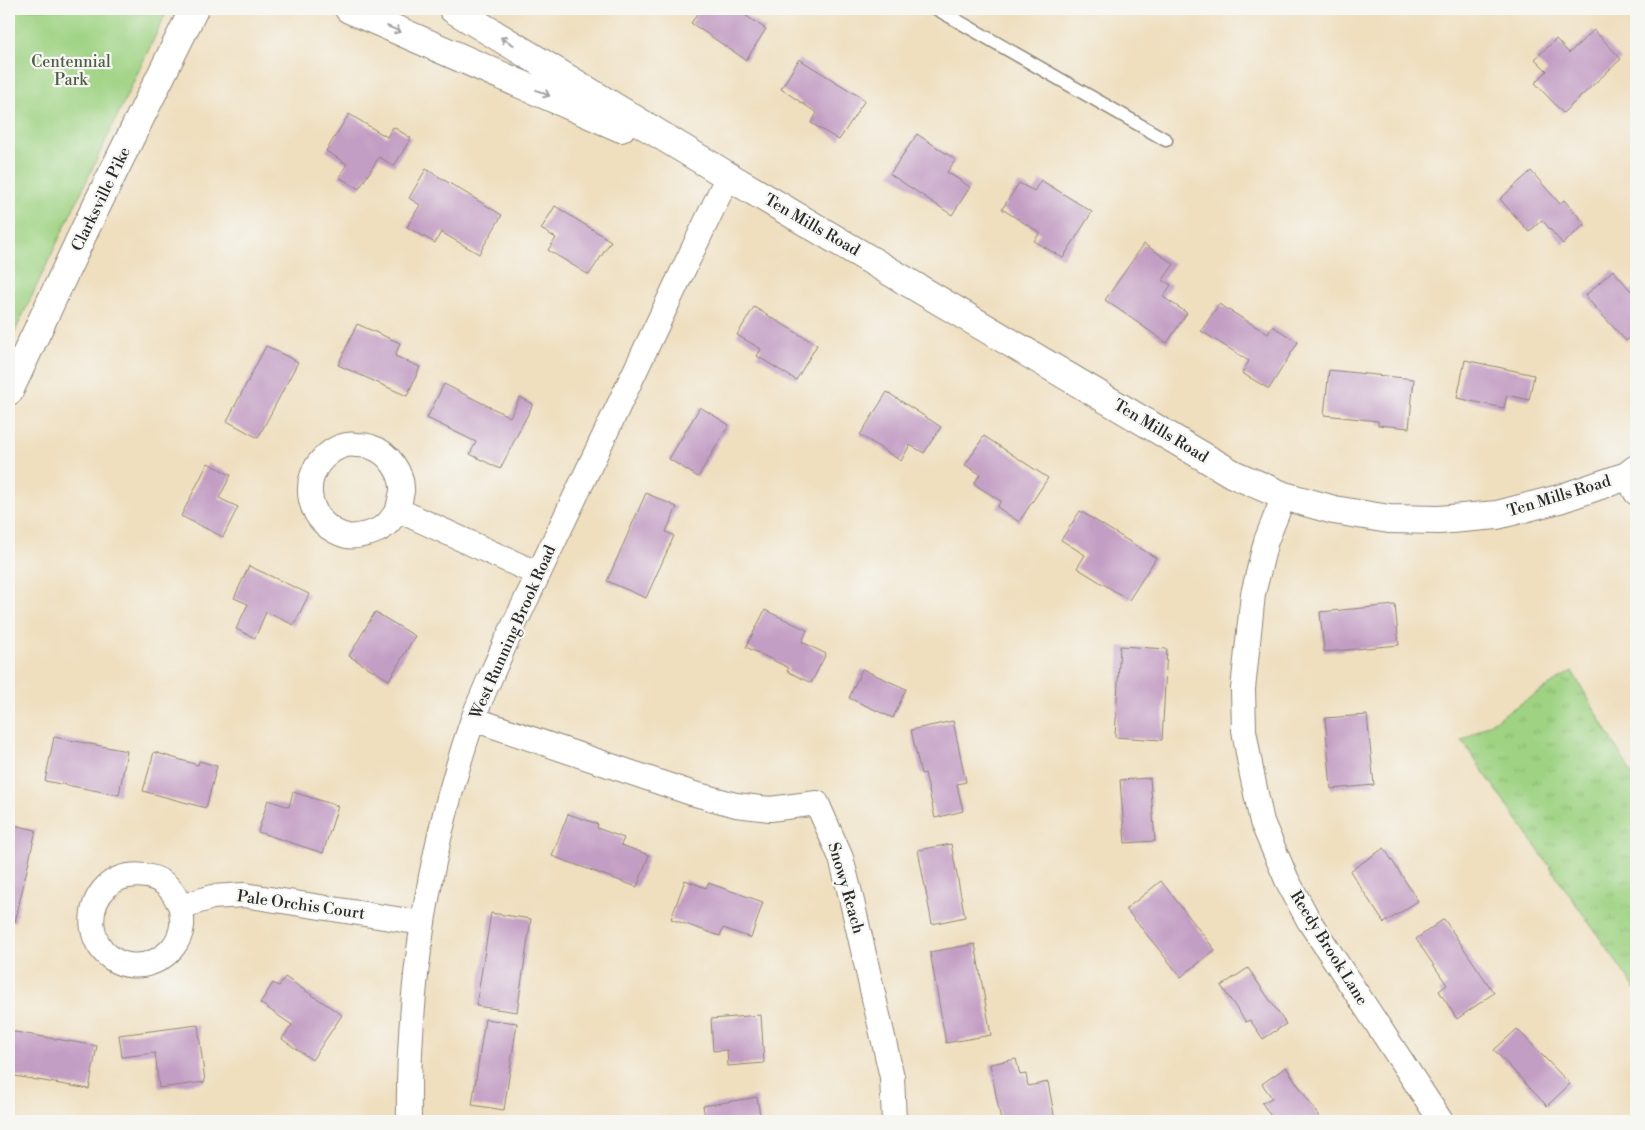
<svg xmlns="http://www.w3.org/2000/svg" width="1645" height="1130" font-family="'Libre Bodoni',serif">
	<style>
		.grass { fill: url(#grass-tufts); stroke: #657f57 }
		.green { fill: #9fd383; stroke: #657f57 }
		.building { fill: #c39ec4 }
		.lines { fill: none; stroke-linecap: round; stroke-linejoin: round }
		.lane-casing { stroke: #8d8575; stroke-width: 15 }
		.street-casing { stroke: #8d8575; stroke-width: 26 }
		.secondary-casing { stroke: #8d8575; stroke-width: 30 }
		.primary-casing { stroke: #8d8575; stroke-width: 30 }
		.path { stroke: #8d8575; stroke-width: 3; stroke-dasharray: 4 4; stroke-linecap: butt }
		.lane { stroke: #fff; stroke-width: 12 }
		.street { stroke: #fff; stroke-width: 24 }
		.secondary { stroke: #fff; stroke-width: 28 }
		.primary { stroke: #fff; stroke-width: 28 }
		.oneway { stroke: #a0a0a0 }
		.labels { text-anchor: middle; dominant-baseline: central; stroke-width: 4.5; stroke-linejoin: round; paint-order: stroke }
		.park-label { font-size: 16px; fill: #4e5d45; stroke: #f6f6f2 }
		.street-label { font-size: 16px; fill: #2b2b2b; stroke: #f6f6f2 }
	</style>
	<defs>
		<pattern id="grass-tufts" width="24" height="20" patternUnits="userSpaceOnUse" patternTransform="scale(1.25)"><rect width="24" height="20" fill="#9fd383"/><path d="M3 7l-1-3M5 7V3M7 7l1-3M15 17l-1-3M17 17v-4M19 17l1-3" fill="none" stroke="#89b571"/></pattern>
	</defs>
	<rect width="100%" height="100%" fill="#f6f6f2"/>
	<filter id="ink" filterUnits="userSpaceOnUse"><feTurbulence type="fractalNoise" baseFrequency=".02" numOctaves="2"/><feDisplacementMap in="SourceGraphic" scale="10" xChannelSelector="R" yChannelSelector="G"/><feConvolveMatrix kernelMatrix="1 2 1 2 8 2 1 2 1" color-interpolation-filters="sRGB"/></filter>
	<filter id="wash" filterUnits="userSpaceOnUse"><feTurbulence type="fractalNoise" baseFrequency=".0096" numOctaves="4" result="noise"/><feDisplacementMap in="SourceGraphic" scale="20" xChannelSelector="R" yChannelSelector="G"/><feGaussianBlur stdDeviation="1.12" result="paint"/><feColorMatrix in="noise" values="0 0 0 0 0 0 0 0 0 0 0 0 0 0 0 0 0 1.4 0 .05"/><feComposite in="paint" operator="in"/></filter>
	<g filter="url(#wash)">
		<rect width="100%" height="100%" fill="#efdfbf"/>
		<path class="grass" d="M1572,671L1636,781V990L1462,741Z"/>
		<path class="green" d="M9,9H168L9,344Z"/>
		<g id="blocks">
			<path class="building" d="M701,9H751L746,16L766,29L746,60L691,23Z
				M1594,30L1621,59L1563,113L1535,83L1547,71L1535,59L1556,39L1569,53Z
				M799,59L865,100L839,140L811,123L817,113L781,89Z
				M349,114L387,137L393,127L411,138L394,166L379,157L359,189L339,177L347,164L326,151Z
				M917,134L956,160L947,172L970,187L952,215L890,174Z
				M426,169L502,215L479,254L441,232L435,243L407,227L420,205L409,198Z
				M1531,171L1560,204L1564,200L1585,224L1563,244L1542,220L1529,232L1500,199Z
				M1041,180L1092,212L1063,258L1034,241L1040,233L1002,209L1019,183L1034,191Z
				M555,206L611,241L589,275L548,250L556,238L541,229Z
				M1144,244L1174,264L1163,280L1171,285L1163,297L1187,313L1167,343L1105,300Z
				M1613,270L1631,291L1635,287L1636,288V332L1626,341L1585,296Z
				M1219,304L1268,334L1272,326L1298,342L1269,389L1242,373L1249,361L1201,331Z
				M754,307L817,345L796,380L757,356L761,349L737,335Z
				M357,324L400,343L395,356L420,367L407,396L338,365Z
				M266,346L298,362L258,438L227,421Z
				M1465,360L1534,375L1529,400L1507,395L1504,408L1457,398Z
				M1329,370L1414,379L1409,428L1378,425V421L1324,415Z
				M444,384L510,417L520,397L533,404L500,469L470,454L476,442L427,418Z
				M887,392L941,427L924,453L910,445L901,461L860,435Z
				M700,407L729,425L698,477L669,459Z
				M984,436L1048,478L1019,522L997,507L1001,501L974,484L980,474L965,465Z
				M208,463L231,475L219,498L238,507L223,537L181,516Z
				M646,493L677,507L666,532L674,536L646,598L607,581Z
				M1080,511L1156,558L1129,600L1077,568L1085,555L1061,540Z
				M249,566L309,594L294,625L266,612L255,638L236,629L248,604L234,598Z
				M1395,605L1399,645L1324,652L1320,612Z
				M765,610L807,630L802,642L826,654L811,683L787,671L789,668L746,647Z
				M375,612L415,636L389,680L349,656Z
				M1120,646L1167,649L1162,740L1115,737Z
				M862,669L906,689L893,718L849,698Z
				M1367,715L1374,785L1331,789L1325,718Z
				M953,721L966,782L957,784L963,811L935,818L925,773L921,774L911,730Z
				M54,737L127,751L119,795L45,781Z
				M154,752L198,765L199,761L217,766L206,808L143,791Z
				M1150,778L1155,841L1125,843L1120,780Z
				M293,792L338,806L323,853L258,832L268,800L289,807Z
				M568,814L598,824L597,828L624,838L621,845L649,855L637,887L552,856Z
				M9,824L36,830L15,922L9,921Z
				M951,844L965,917L932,924L918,850Z
				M1384,848L1418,901L1384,923L1350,871Z
				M685,880L706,888L708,883L763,902L751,938L723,928L720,936L671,919Z
				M1161,881L1215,950L1181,977L1126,909Z
				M491,913L531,919L517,1012L476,1006Z
				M1444,919L1494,993L1457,1019L1439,991L1447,985L1416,939Z
				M975,944L991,1035L946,1043L930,952Z
				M1248,968L1286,1024L1263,1039L1250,1020L1246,1022L1221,986Z
				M285,977L342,1015L312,1060L282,1039L292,1025L260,1003L273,983L279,986Z
				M761,1015L764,1063L728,1066L727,1050L713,1051L711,1019Z
				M485,1019L517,1023L504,1110L472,1105Z
				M198,1025L205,1082L159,1088L155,1053L122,1057L119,1035Z
				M1517,1029L1570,1084L1547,1106L1494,1050Z
				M9,1031L97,1046L89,1089L9,1075Z
				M1016,1059L1020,1075L1026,1074L1028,1086L1048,1082L1055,1120L1001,1121L990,1064Z
				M1286,1067L1322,1121H1274L1262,1103L1272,1098L1262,1084Z
				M757,1097L761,1121H706L703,1106Z"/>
		</g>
	</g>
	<g filter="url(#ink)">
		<use href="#blocks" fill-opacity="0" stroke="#8d8575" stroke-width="1"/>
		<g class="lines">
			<g class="lane-casing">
				<path id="lane" d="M937,9L1166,140"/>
			</g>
			<g class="street-casing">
				<path id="street" d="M1627,476L1636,493
					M1284,496L1266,541L1253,594L1243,689L1244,730L1251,770L1262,822L1287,880L1309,921L1441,1121
					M398,510C395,514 392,518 389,522C383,529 371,534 362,535C358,536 352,537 347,536C309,527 296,479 328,454C335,448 346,443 356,445C361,445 367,445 371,447C388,452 403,473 402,491C401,497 399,504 398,510L538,574
					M473,719L691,793L736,805L770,809L817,803L841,858L850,893L892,1077L894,1121
					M181,907C181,913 183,920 182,926C178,958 138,977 111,958C88,942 86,907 106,887C123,871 156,871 171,890C175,895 178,902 181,907L212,897L244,895L422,923
					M409,1121C407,986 429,847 473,719C482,694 494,670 504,646L728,176"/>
			</g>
			<g class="secondary-casing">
				<path id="secondary" d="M349,9L621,128
					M453,9L728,176L1233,474L1284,496L1334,510L1389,519L1439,520L1497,515L1559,499L1627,476L1636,469"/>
			</g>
			<g class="primary-casing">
				<path id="primary" d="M9,391L87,225L194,9"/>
			</g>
			<path class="path" d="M1634,915H1636"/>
			<use href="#lane" class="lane"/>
			<use href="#street" class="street"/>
			<use href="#secondary" class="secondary"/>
			<use href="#primary" class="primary"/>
		</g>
		<defs><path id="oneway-shaft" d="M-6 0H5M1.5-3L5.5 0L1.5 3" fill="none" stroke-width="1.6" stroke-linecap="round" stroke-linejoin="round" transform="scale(1.25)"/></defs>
		<g class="oneway">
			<use href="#oneway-shaft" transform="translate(394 29) rotate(23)"/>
			<use href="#oneway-shaft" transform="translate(507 41) rotate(-149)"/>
			<use href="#oneway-shaft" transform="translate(543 93) rotate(24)"/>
		</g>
	</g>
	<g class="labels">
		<g class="park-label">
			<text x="71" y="62">Centennial<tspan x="71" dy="18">Park</tspan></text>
		</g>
		<g class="street-label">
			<text transform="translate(101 199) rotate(-64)">Clarksville Pike</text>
			<text transform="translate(812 225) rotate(30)">Ten Mills Road</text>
			<text transform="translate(1161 431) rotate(31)">Ten Mills Road</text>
			<text transform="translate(1559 496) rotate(-17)">Ten Mills Road</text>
			<text transform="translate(513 632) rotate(-66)">West Running Brook Road</text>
			<text transform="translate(846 888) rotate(74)">Snowy Reach</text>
			<text transform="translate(301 905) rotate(8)">Pale Orchis Court</text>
			<text transform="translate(1329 948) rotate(58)">Reedy Brook Lane</text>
		</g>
	</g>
	<rect width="1645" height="1130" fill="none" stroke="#f6f6f2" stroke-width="30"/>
</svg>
